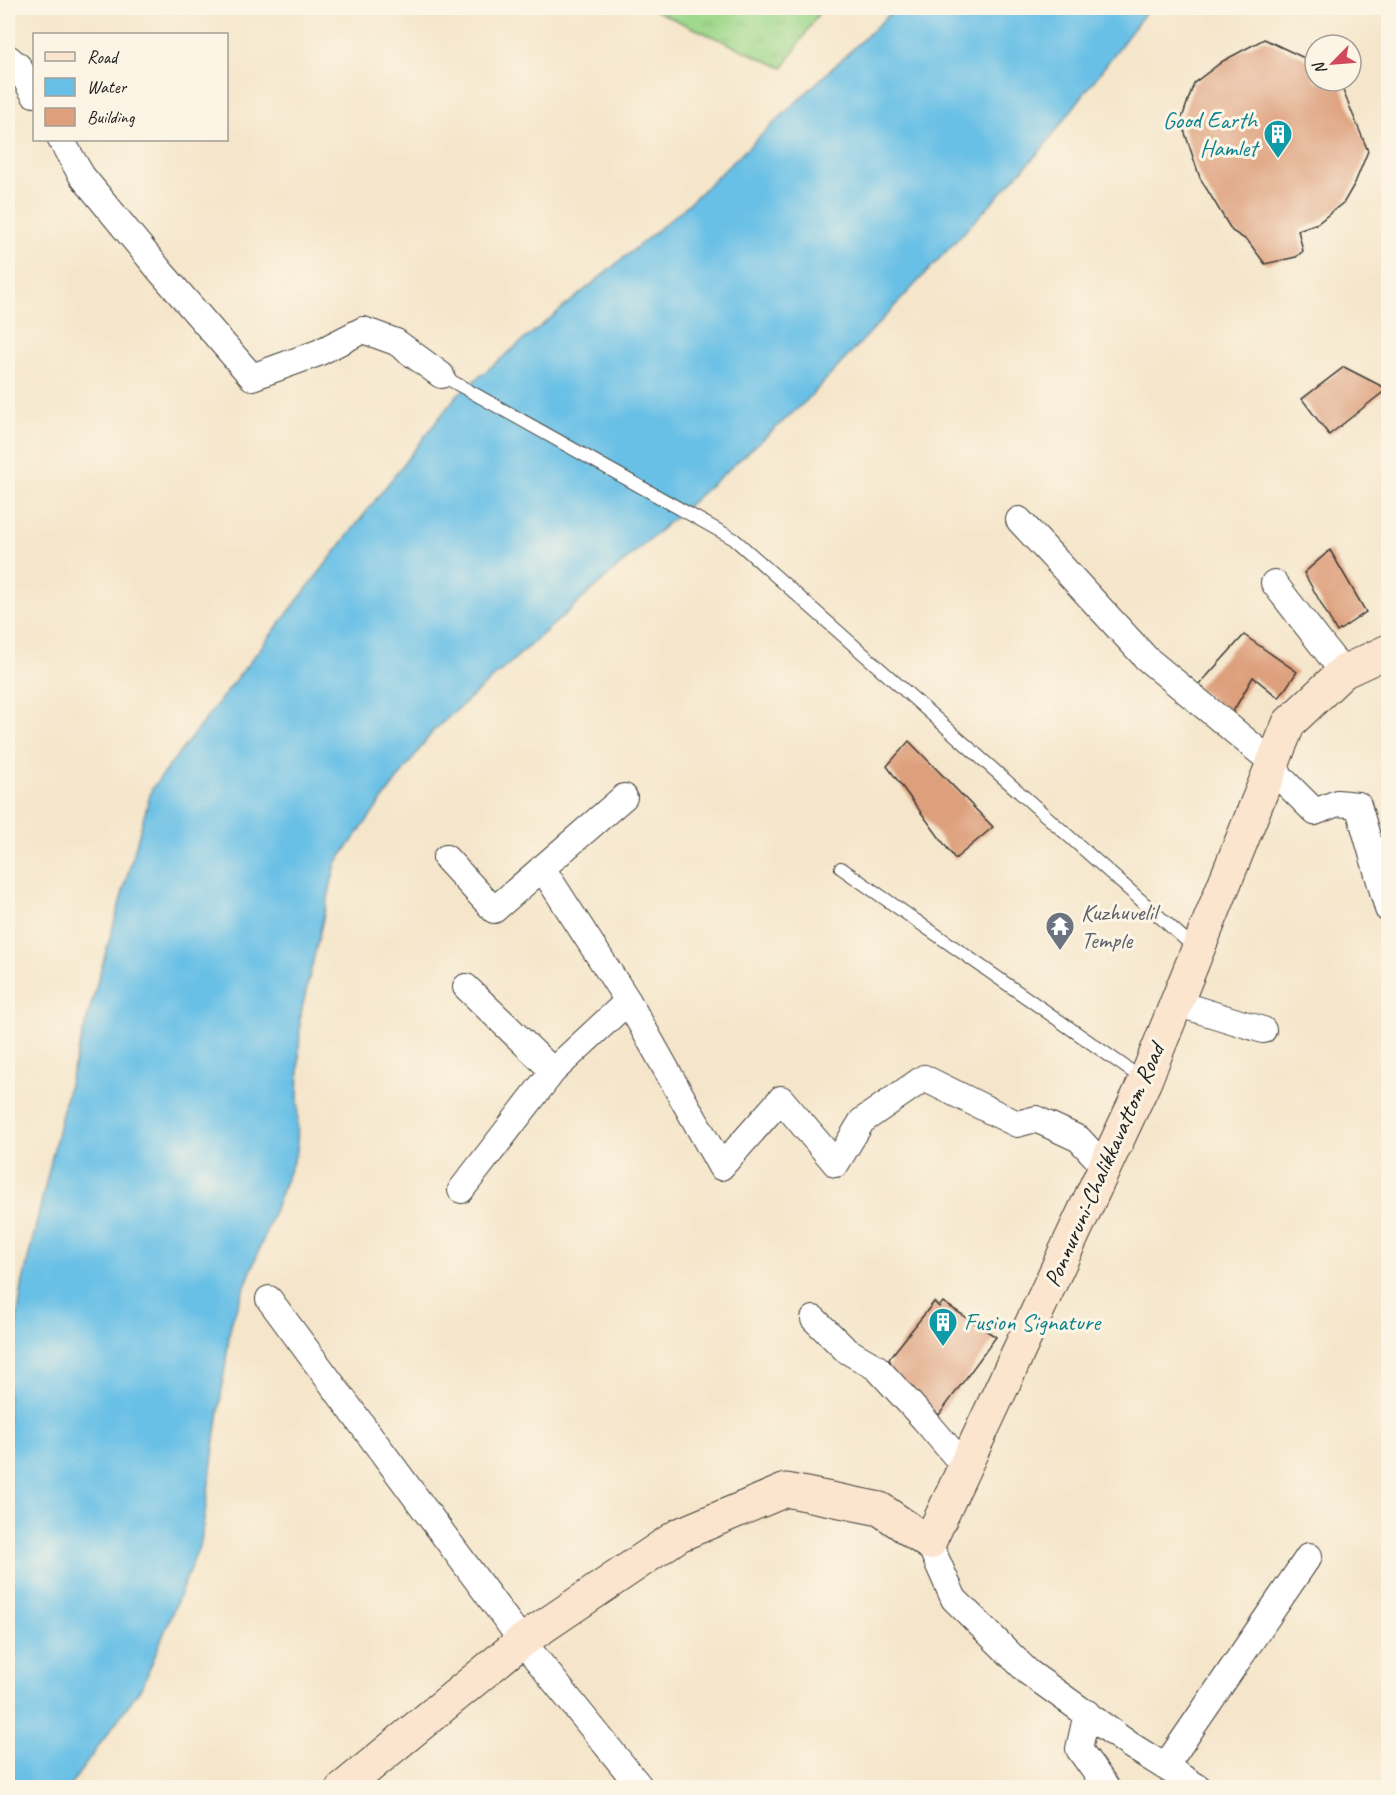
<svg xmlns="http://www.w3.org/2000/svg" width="1396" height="1795" font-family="Caveat,sans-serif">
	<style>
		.grass { fill: url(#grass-tufts); stroke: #5c7a53; stroke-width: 1.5 }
		.water { fill: #69c0e6; stroke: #426e81; stroke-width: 1.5 }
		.building { fill: #dd9f7c }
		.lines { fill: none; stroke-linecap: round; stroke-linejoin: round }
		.lane-casing { stroke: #3d3a36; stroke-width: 14 }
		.street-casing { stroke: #3d3a36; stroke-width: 28 }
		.secondary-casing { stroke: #3d3a36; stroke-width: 35 }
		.lane { stroke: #fff; stroke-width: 12 }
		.street { stroke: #fff; stroke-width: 26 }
		.secondary { stroke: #fbe5cf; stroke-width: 33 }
		.labels { text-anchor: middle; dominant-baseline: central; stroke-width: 6; stroke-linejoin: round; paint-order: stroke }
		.culture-label { font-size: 24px; fill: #0d838f; stroke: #fcf5e5; text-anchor: end }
		.worship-label { font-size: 24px; fill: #5b616d; stroke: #fcf5e5; text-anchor: start }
		.street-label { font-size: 24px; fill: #1c1c1c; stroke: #fcf5e5 }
	</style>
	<defs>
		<pattern id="grass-tufts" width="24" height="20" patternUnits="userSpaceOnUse" patternTransform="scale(1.5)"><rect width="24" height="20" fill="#9cd78a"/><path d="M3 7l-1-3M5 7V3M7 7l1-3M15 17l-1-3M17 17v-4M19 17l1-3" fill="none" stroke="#86b876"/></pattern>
	</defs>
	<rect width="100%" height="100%" fill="#fcf5e5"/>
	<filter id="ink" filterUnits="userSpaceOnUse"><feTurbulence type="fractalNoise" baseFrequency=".0167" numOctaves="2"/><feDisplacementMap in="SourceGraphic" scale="12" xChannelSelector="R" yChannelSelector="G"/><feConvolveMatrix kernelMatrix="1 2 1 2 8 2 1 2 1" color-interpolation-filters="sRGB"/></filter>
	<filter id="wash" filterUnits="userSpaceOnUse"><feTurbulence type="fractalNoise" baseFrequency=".008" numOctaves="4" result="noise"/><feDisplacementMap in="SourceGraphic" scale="24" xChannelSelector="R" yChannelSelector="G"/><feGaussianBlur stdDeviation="1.35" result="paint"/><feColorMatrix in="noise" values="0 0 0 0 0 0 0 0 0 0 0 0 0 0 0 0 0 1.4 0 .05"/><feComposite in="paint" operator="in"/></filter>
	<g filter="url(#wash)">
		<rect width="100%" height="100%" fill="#f5e6cb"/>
		<path class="grass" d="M649,8H822L783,68Z"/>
		<path class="water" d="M896,8H1149L1042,149L806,401L433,731L336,863L300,1017L297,1151L231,1323L201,1542L143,1685L69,1787L8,1788V1378L23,1281L70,1080L152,788L457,395L683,209Z"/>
		<g id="blocks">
			<path class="building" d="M1264,39L1315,63V81H1339L1368,151L1355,183L1344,202L1318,223L1298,230L1303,251L1296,257L1265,264L1248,241L1232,231L1200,178L1181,121L1194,83L1223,61Z
				M1344,367L1387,389L1329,435L1302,399Z
				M1330,550L1366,612L1337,632L1304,573Z
				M1244,635L1297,672L1279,698L1253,677L1231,715L1197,687Z
				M909,741L993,827L955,859L887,766Z
				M934,1302L939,1307L943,1302L996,1337L939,1415L888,1369L891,1363L889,1359Z"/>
		</g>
	</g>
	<g filter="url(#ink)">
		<use href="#blocks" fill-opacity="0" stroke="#3d3a36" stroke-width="1.5"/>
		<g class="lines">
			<g class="lane-casing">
				<path id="lane" d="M441,375L734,539L1197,950
					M841,868L1144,1080"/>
			</g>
			<g class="street-casing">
				<path id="street" d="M8,58L18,66L34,94
					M61,140L82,176L161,272L252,377L318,353L363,330L396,342L441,375
					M1019,520L1146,658L1273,763L1281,778L1315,812L1337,803L1358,805L1388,909
					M1274,583L1343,672
					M446,858L494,910L624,797
					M542,868L628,1001
					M466,987L553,1071L628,1001L721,1167L781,1099L836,1164L862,1121L924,1078L1017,1124L1036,1119L1079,1139L1105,1167
					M1176,1003L1263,1030
					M461,1190L553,1071
					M269,1299L522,1641L641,1788
					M814,1319L846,1350L877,1368L924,1419L965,1467
					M929,1543L954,1599L1028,1672L1130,1745L1199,1788
					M1087,1713L1079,1749L1107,1788
					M1165,1767L1309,1556"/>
			</g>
			<g class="secondary-casing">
				<path id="secondary" d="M343,1788L522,1641L679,1535L786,1490L880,1509L929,1543L1145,1081L1289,723L1343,672L1388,651"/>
			</g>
			<use href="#lane" class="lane"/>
			<use href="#street" class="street"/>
			<use href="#secondary" class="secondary"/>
		</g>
	</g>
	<defs>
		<g id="building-pin" transform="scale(1.5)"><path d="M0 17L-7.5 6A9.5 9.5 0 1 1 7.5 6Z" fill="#0f9aa8" stroke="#fcf5e5"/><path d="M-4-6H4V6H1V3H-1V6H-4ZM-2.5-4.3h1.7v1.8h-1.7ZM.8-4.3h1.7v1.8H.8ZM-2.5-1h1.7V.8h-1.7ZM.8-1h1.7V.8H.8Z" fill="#fff"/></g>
		<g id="temple-pin" transform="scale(1.5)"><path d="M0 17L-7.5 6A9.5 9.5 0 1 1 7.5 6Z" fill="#6b7280" stroke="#fcf5e5"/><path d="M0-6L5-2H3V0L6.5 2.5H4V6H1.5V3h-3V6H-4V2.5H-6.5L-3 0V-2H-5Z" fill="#fff"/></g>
	</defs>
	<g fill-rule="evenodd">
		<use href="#building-pin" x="1278" y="134"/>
		<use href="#temple-pin" x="1060" y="926"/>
		<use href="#building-pin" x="943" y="1322"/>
	</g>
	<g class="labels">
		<g class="culture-label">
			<text x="1257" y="120">Good Earth<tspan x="1257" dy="28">Hamlet</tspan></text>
			<text x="964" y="1322" text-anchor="start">Fusion Signature</text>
		</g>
		<g class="worship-label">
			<text x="1081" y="912">Kuzhuvelil<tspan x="1081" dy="28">Temple</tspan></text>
		</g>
		<g class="street-label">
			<text transform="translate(1104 1165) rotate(-66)">Ponnuruni-Chalikkavattom Road</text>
		</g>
	</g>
	<rect width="1396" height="1795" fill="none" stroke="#fcf5e5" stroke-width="30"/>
	<rect x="33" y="33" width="195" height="108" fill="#fcf5e5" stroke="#a29e95" stroke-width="1.5"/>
	<rect x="45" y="52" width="30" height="9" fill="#fbe5cf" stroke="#a29e95" stroke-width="1.5"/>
	<text x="87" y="63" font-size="18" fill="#1c1c1c">Road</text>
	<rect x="45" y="78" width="30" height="18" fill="#69c0e6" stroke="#a29e95" stroke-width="1.5"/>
	<text x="87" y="93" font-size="18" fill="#1c1c1c">Water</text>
	<rect x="45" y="108" width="30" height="18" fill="#dd9f7c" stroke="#a29e95" stroke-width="1.5"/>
	<text x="87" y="123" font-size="18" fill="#1c1c1c">Building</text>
	<g transform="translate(1333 63) rotate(245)"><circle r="28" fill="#fcf5e5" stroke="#a29e95" stroke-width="1.5"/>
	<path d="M0-4.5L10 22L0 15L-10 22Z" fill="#d1495b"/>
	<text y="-9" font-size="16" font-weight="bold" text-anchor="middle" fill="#1c1c1c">N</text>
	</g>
</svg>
